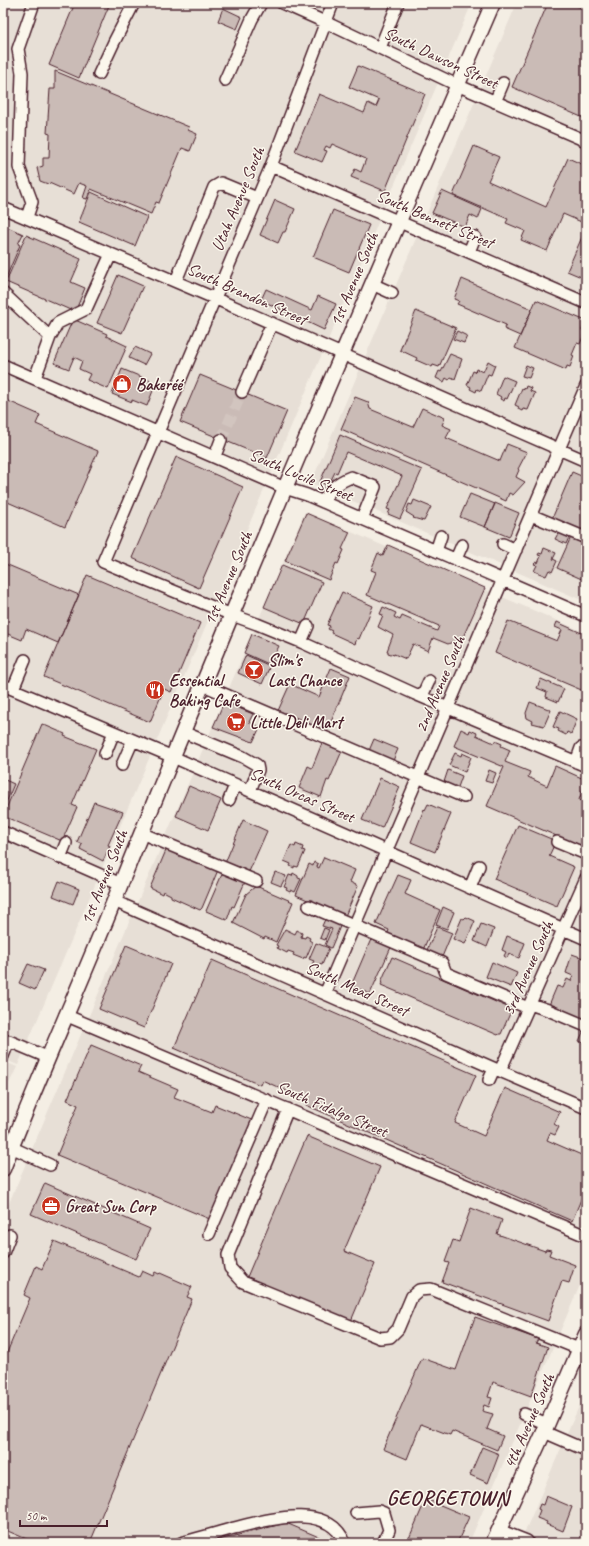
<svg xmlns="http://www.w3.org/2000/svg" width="589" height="1546" font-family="Caveat,sans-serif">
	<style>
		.built { fill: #e7dfd6 }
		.building { fill: #cabbb6; stroke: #4a1f2b }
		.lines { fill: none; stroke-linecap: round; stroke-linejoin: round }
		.minor-tunnel { stroke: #d2c5bf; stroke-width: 11; stroke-dasharray: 11 5.5; stroke-linecap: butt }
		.minor-casing { stroke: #4a1f2b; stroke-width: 14 }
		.major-casing { stroke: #4a1f2b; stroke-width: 17 }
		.minor { stroke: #fbf7ec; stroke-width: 11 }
		.major { stroke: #fbf7ec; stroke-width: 14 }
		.labels { text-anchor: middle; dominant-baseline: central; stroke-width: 3; stroke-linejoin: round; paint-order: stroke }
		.street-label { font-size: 17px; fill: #4a1f2b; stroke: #fbf7ec }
		.poi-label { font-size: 17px; font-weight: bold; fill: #4a1f2b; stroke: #fbf7ec; text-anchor: start }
		.district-label { font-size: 21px; font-weight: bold; letter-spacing: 1px; fill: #4a1f2b; stroke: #fbf7ec }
	</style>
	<rect width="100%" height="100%" fill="#f4eee4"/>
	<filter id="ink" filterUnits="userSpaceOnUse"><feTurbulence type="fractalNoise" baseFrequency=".025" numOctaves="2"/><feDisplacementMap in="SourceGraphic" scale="8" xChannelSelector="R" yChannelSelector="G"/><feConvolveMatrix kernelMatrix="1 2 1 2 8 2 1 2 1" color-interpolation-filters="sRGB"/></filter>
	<g filter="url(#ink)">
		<path class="built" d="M4,3H472L18,1065L3,1059V28Z
			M517,3H586V602L311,483Z
			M305,512L586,633V1271L469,1543H3V1217L244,653Z
			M3,1061L17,1067L3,1096Z
			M586,1390V1543H520Z"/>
		<path class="building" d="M75,3H110L79,78L49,65Z
			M548,3H571L586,10V119L512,87Z
			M223,8L242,17L237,29L218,21Z
			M358,66L425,94L385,191L351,177L355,169L361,172L366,159L332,144L330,148L326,146L324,150L327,151L322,162L295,151L319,94L364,113L368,103L376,107L379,100L349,87Z
			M55,71L189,127L188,130L197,134L190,151L182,148L159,203L156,202L151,214L91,189L87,199L83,198L87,186L79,183L74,194L49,183L48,184L40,181L37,168L43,166V158H49L50,134L47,133L50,89H55Z
			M474,146L499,157L488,181L546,207L568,158L586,166V224L563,214L547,251L521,240L525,231L506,223L508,219L453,195Z
			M442,191L482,209L478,219L470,215L465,227L432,213Z
			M91,192L147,217L135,246L79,222Z
			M275,200L295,209L285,232H283L278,243L260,235Z
			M333,210L369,225L349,272L313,257Z
			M3,225L23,234L18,244L20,245L5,280H3Z
			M586,228V279L567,271Z
			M26,235L81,259L71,282L85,288L75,312L6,282Z
			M118,275L143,286L122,333L97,323Z
			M462,279L532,309L520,336L504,329L506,325L457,304L459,301L454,299Z
			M266,289L312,310L318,296L336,304L324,330L261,300Z
			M536,300L586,321L582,330L585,332L580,344L577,343L572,355L574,356L570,367L567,366L566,370L515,348Z
			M416,311L456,328L439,367L433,365L432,367L416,360L417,358L400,350Z
			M73,319L107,334L106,336L127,346L108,389L87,380L90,374L79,369L82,361L74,357L69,369L54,363Z
			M457,331L467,336L464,343L453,339Z
			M135,347L150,354L144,365L129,358Z
			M450,354L462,359L455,379L451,377L449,380L446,378L444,382L436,378L439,371L441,372Z
			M488,361L495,365L491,375L488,374L481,391L477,389L476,392L470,389L471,387L467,385L473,371L475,372L476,369L483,372Z
			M526,365L533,368L529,378L522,376Z
			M122,369L156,383L147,406L132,400V402L112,394Z
			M200,375L287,411L267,458L180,422Z
			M503,376L515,381L507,399L505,398L504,401L500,399L501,397L496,394Z
			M526,386L531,388L530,391L535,393L528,410L523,409L522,411L518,409L519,407L515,405L522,388L525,389Z
			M355,397L368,402L370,409L413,427L422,408L445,418L442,425L451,429L446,438L500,461L507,444L527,452L518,469L519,470L516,477L525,482L513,495L509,493L506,501L341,429Z
			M6,400L40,415L36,424L98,451L65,527L3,500V401Z
			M340,435L422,470L400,519L388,514L390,510L387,509L402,476L346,452L337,473L335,472L328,486L320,482Z
			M176,457L243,487L199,588L132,558Z
			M572,472L586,478V536L551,521Z
			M470,494L495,504L485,527L460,517Z
			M414,500L431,507L424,521L413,518L414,517L406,512L409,504L412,505Z
			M495,503L519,513L509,537L485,527Z
			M306,513L350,532L342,549L344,550L338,564L336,563L329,580L285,561Z
			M560,530L570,535L566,544L555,539Z
			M571,537L586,544V581L557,568Z
			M388,545L485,588L463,637L448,644L433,638L428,651L413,644L406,659L394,654V655L388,653V651H387L393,635L378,627L383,615L380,614L383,607L396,613L394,617L400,620L402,616L437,631L439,626L367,595L376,572L371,570L378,553L383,556Z
			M544,548L556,553L553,559L557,561L552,572L549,570L546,576L534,571L537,565L534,564L536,562L538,563L541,556L538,555L539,553L542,554Z
			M3,563L79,595L58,643L26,629L22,640L3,632Z
			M282,565L322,582L304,624L264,607Z
			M87,575L200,623L171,692L164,689L150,722L44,677Z
			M342,592L373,606L359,639L357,638L355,644L331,633L332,631L328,629L330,626L327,625Z
			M508,621L557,641L562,630L555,627L557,622L586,635V692L495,653Z
			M252,634L279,646L272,660L275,661L273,666L244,653Z
			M246,655L270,666L262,684L238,673Z
			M331,668L350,676L326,734L277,713L290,684L319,697Z
			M541,679L564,689L558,702L546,697L547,692L537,688Z
			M224,702L253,714L249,722L260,727L253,742L213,727Z
			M530,702L551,710L544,726L532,723L533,721L527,718L526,713Z
			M560,711L577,719L571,734L567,732L566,735L558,731L559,729L553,727Z
			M42,724L65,734L64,736L96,749L72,805L77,807L62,841L3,816Z
			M461,729L469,733L470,730L477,733L476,735L494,743L495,741L502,744L501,746L510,750L505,762L530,772L528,777L547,786L555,766L586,780L579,800L586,803V837L582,847L487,806L504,767L454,746Z
			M374,739L398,749L392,763L368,753Z
			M322,743L342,751L329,781L327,780L321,797L299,788L308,766L312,768Z
			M455,753L461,756L462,753L471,757L465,772L449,765Z
			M448,770L462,776L457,790L443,785Z
			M489,770L496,773L492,783L485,781Z
			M380,778L400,787L382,828L362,820Z
			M3,779L14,784L3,810Z
			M189,786L221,800L208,830L176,816Z
			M94,802L123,812L108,845L110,846L103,861L80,849L82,844L77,842Z
			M428,804L451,814L435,852L411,842L424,809L425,810Z
			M243,820L267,831L248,874L225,863Z
			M518,825L556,841L549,856L574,867L557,906L494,879Z
			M296,844L303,847L302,850L305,851L298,867L294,866V868L290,866L291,864L284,861L291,845L295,847Z
			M167,848L218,870L202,908L200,910L171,897V895L163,891L162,894L150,888Z
			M324,857L355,870L350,882L358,886L345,916L296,895L309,864L313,866L314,862L318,864L317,867L319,868Z
			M223,872L245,882L234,907L232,906L227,920L206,911Z
			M275,872L286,876L281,886L271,882Z
			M293,873L298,876V878L301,879L295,892L291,890L290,892L286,890L287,888L284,887L289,875L292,876Z
			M398,875L411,880L405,894L440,910L423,950L387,935L389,930L376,924Z
			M59,881L79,889L73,904L53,896Z
			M256,886L293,902L276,942L265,937L264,939L233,923L246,894Z
			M443,907L454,912L447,929L436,925Z
			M326,917L341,924L331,948L325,945L332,929L322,926Z
			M466,917L475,921L465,944L453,939L462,918L464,919Z
			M481,924L494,929L487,947L474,941Z
			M437,927L452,933L442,957L427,950Z
			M324,928L329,930L325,940L320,938Z
			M285,929L295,934L297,930L302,933L301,937L305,938L306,936L310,938L309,940L312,942V944L306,958L304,957L303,959L293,955L294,953L288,951L287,953L277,948L278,946L276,945Z
			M507,936L525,943L519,958L509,954L507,958L504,956L506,952L502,950Z
			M372,937L392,945L370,994L351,986Z
			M316,943L329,948L322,965L319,964L318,966L312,964L314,961L309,959Z
			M126,945L171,964L144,1028L99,1009Z
			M572,954L586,959V1021L549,1005L557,986L563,988L567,979L571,981L573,976L566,973Z
			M392,957L512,1009L501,1034H499L498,1035L381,985L382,983L381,982Z
			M212,960L476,1075L455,1123L484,1136L505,1088L560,1112L554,1124L559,1127L555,1135L550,1133L547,1140L586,1157V1199L582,1197L572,1221L306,1105L302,1098L262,1080L260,1085L174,1048Z
			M492,962L517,973L511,987L486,977Z
			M28,964L44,970L35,990L19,983Z
			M584,1030L586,1031V1044L579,1041Z
			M91,1045L141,1066L138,1072L178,1089L174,1097L212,1112L215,1105L254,1121L212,1220L57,1155L78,1105L67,1100Z
			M307,1136L380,1167L344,1251L375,1264L351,1321L247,1277Z
			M45,1183L150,1229L136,1259L31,1214Z
			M471,1208L502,1220L497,1234L545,1251L546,1249L551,1250L549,1255L575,1265L569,1283L562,1281L548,1321L442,1282L449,1263L445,1262L453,1240L459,1242Z
			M54,1241L139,1277L142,1271L153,1276L155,1272L159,1274L160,1273L192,1287L187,1297L192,1299L92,1538L73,1543H36L3,1529V1362L30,1298L24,1295L36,1266L42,1269Z
			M475,1317L538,1339L536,1343L548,1347L531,1396L493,1382L488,1397L492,1398L489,1407L484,1405L482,1411L493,1414L487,1429L503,1436L497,1450L452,1431L450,1435L421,1424L407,1459L383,1449L422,1358L456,1370Z
			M482,1447L499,1454L488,1483L470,1475Z
			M546,1496L572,1507L563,1531L546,1524L547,1522L537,1518L540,1510L538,1509L540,1504L543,1505Z
			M426,1499L469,1517L457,1543H407Z
			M286,1523L333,1543H207Z"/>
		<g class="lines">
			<path class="minor-tunnel" d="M221,440L242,392"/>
			<g class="minor-casing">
				<path id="minor" d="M282,3L327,23L457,85L586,141
					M333,3L271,166L103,562L232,615L257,624L301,642L415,694L586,766
					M380,48L398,3
					M99,74L114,42L134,3
					M225,80L252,19L261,3
					M495,102L503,83
					M271,166L586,303
					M3,208L214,298L586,461
					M27,217L32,202L19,167L22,73L18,49L34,3
					M469,252L475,237
					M176,281L214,187L221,183L257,198
					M372,284L392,293
					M3,293L50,337L35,378
					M50,337L58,323L86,309L111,254
					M3,365L285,488L307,495L586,616
					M242,392L272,323
					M215,456L221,440
					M323,502C329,489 338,482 351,477L375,487L362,519
					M531,515L586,538
					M503,544L516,550
					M436,551L441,536
					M456,559L462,545
					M301,642L308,626
					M3,685L173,757L586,939
					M203,685L464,797
					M13,689L25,660
					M422,696L429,681
					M183,732L243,757L257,765L258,770L250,791
					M105,754L114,732
					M576,762L581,748
					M122,765L133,740
					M229,800L235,785
					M3,832L121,884
					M141,833L256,881
					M557,842L586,854
					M60,858L66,843
					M470,888L479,866
					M114,901L500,1071L586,1108
					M309,906L442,963L446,973L528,1008
					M325,994L586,386
					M530,1004L548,1010L586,1026
					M65,1015L586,1236
					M3,1056L9,1041L47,1057
					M500,1071L586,878
					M489,1080L494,1069
					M288,1109L228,1255L230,1268L243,1282L380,1338L390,1337L398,1329L412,1296L419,1290L431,1289L579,1349
					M11,1147L50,1165
					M209,1234L267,1100
					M3,1253L10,1235
					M524,1414L547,1424
					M544,1432L581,1448
					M356,1513L379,1511L384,1513L389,1530L383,1543
					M499,1530L527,1541
					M181,1543C199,1538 217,1533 234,1528C267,1520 328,1501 345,1543"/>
			</g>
			<g class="major-casing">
				<path id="major" d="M3,1169C40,1072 84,978 122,881C241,587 367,295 493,3
					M493,1543L544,1432L586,1334"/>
			</g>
			<use href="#minor" class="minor"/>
			<use href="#major" class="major"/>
		</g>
	</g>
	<defs>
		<g id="shop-disc" transform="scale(1)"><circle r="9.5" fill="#c8321e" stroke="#fbf7ec"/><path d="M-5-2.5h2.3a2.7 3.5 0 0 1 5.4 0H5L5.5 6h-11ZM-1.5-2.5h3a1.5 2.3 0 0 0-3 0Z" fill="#fff"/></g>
		<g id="bar-disc" transform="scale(1)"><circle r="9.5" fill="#c8321e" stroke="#fbf7ec"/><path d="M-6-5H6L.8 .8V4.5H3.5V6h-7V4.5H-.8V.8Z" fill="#fff"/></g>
		<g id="restaurant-disc" transform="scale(1)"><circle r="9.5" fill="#c8321e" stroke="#fbf7ec"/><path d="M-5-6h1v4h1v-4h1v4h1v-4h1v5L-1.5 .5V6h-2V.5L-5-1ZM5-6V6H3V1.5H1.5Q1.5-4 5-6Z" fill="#fff"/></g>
		<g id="supermarket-disc" transform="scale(1)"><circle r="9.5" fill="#c8321e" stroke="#fbf7ec"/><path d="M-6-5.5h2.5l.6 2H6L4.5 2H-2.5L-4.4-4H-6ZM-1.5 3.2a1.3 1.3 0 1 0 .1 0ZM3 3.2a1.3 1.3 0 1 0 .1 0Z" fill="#fff"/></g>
		<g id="office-disc" transform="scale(1)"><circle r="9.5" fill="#c8321e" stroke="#fbf7ec"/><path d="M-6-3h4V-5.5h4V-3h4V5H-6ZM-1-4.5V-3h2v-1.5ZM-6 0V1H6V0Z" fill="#fff"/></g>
	</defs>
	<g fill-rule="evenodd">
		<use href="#shop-disc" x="122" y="384"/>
		<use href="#bar-disc" x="254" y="670"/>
		<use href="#restaurant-disc" x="155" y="690"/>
		<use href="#supermarket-disc" x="236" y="722"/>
		<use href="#office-disc" x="51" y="1206"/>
	</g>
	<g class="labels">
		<g class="street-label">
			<text transform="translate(441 58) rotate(25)">South Dawson Street</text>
			<text transform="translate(238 199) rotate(-67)">Utah Avenue South</text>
			<text transform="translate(435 219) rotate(23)">South Bennett Street</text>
			<text transform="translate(354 279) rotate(-67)">1st Avenue South</text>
			<text transform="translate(247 294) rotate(24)">South Brandon Street</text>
			<text transform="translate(301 475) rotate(23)">South Lucile Street</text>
			<text transform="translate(228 578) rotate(-67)">1st Avenue South</text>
			<text transform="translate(440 684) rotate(-67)">2nd Avenue South</text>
			<text transform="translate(302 795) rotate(24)">South Orcas Street</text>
			<text transform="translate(104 877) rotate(-68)">1st Avenue South</text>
			<text transform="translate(528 968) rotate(-66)">3rd Avenue South</text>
			<text transform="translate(357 989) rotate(24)">South Mead Street</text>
			<text transform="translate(332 1109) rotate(23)">South Fidalgo Street</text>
			<text transform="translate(529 1421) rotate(-66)">4th Avenue South</text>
		</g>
		<g class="poi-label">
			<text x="136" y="384">Bakeréé</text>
			<text x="268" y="660">Slim's<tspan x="268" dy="20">Last Chance</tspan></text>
			<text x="169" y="680">Essential<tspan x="169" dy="20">Baking Cafe</tspan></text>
			<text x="250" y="722">Little Deli Mart</text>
			<text x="65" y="1206">Great Sun Corp</text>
		</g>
		<g class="district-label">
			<text x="448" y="1498">GEORGETOWN</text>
		</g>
	</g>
	<rect width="589" height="1546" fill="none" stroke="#fbf7ec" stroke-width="16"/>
	<rect x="8" y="8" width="573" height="1530" fill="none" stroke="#4a1f2b" stroke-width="1.5" filter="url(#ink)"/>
	<path d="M20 1520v6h87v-6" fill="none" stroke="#4a1f2b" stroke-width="2"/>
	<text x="26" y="1520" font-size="12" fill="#4a1f2b" stroke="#fbf7ec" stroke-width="3" paint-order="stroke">50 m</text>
</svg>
